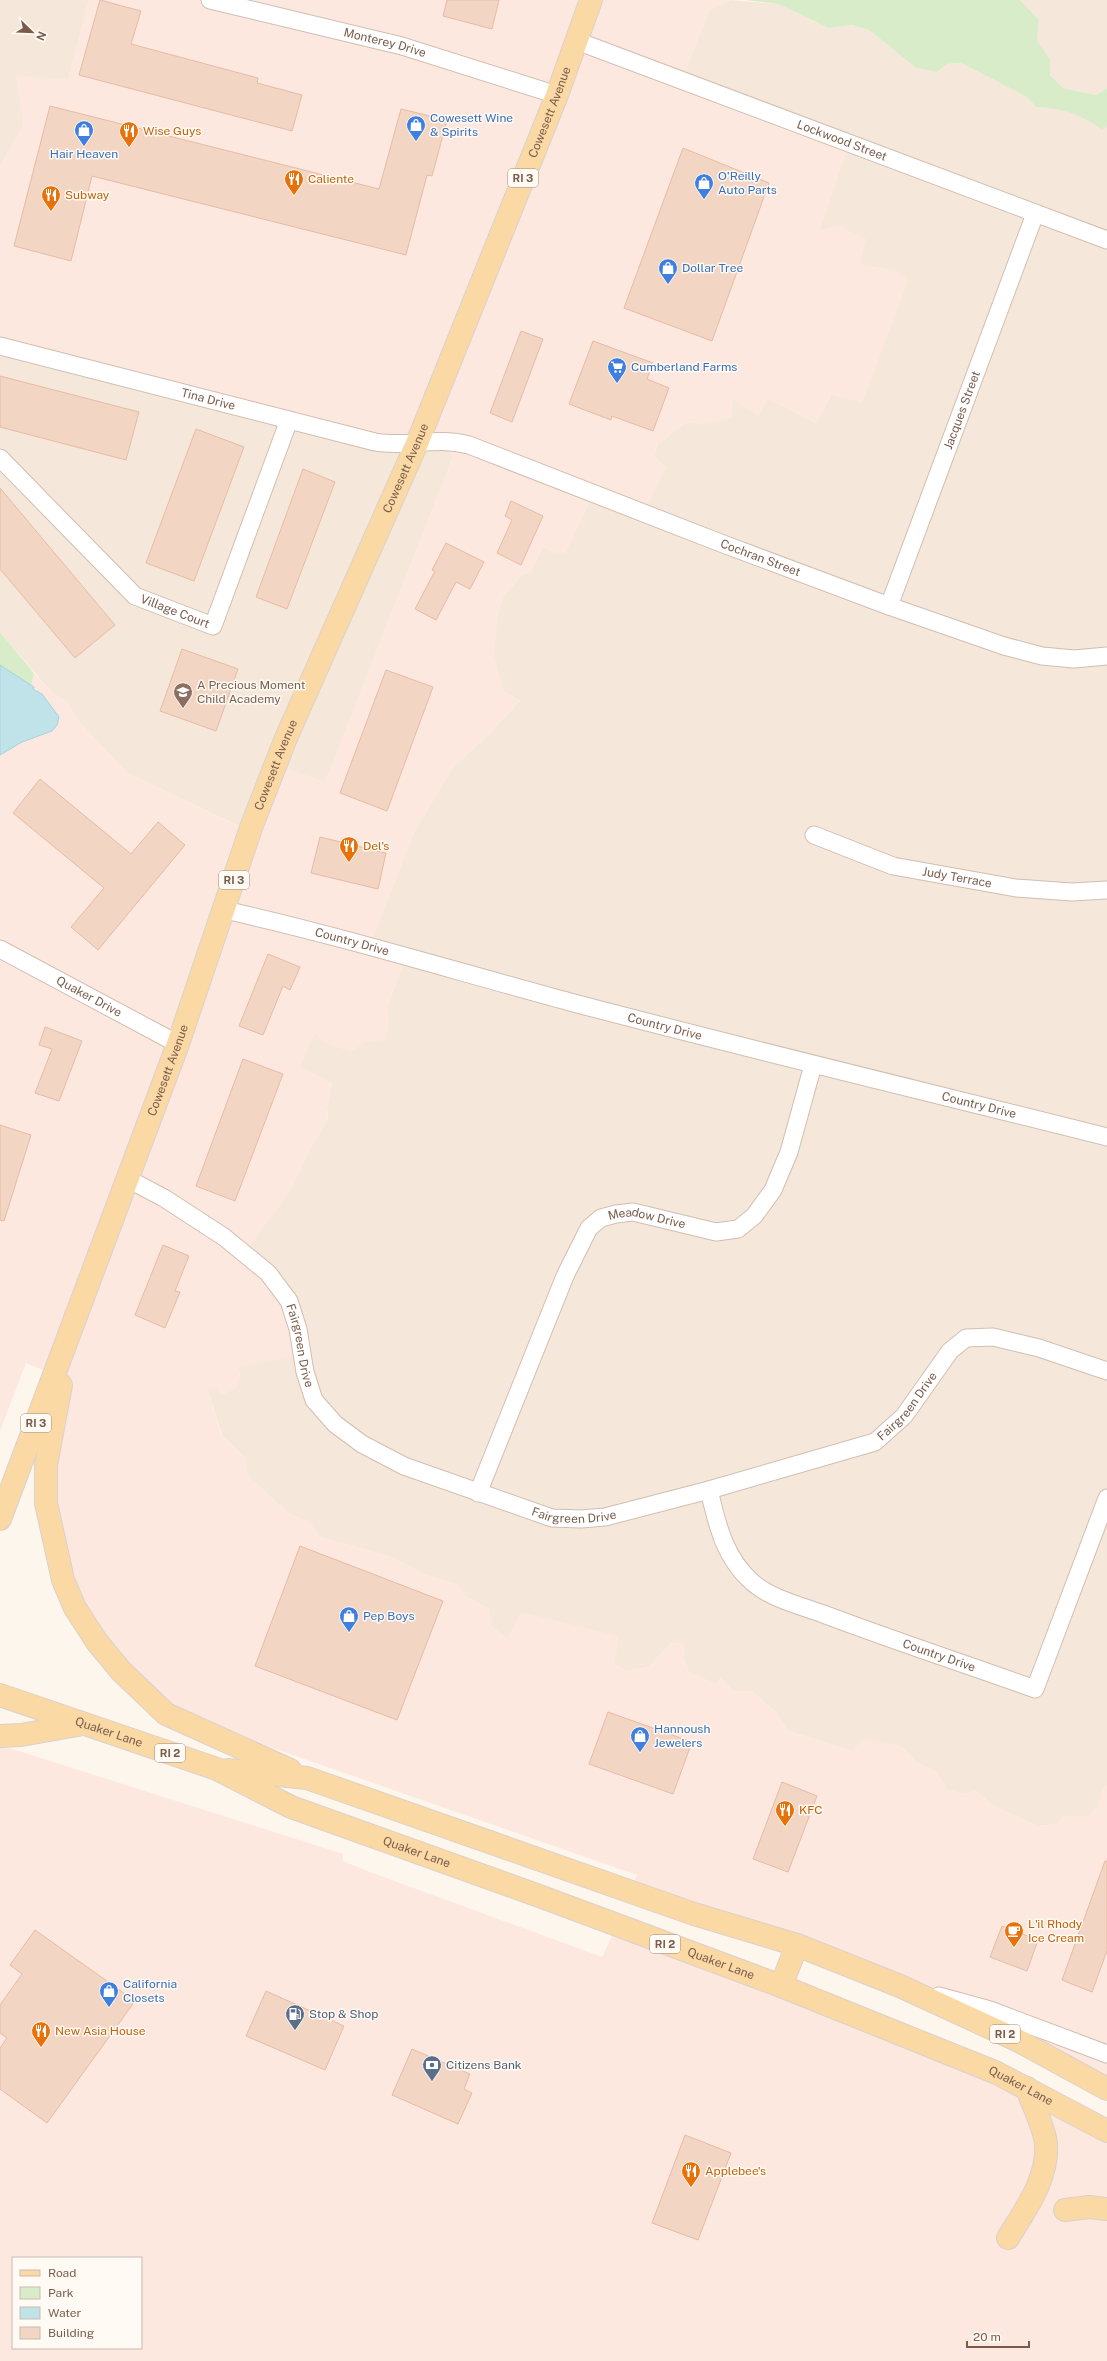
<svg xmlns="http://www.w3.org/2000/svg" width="1107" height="2361" font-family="'Public Sans',sans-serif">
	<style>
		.residential { fill: #f5e8da }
		.commercial { fill: #fde8e0; fill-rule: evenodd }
		.green { fill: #d8ecc9 }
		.water { fill: #bfe3e8; stroke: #a5d3da }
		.building { fill: #f3d5c3; stroke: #e6bba3 }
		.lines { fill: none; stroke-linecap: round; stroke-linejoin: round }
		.street-casing { stroke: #d1beb0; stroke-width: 19 }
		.primary-casing { stroke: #dad1cd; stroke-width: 24 }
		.street { stroke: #fff; stroke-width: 17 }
		.primary { stroke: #fbd9a5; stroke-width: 22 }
		.labels { text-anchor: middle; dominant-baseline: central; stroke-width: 3; stroke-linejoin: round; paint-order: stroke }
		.shield { fill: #fffaf3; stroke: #a28b7f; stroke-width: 1 }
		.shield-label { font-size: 11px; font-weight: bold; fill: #7a5c4d }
		.street-label { font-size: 12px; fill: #7a5c4d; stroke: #fffaf3 }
		.shop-label { font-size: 12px; fill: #366cbe; stroke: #fffaf3; text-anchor: start }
		.food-label { font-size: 12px; fill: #c56008; stroke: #fffaf3; text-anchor: start }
		.education-label { font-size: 12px; fill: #785e54; stroke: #fffaf3; text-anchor: start }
		.service-label { font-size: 12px; fill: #4e5e75; stroke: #fffaf3; text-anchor: start }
	</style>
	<rect width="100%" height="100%" fill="#fdf6ec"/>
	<path class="residential" d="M0,0H89L68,80L17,77L24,125L0,166Z
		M730,0L778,4L829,28L852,25L869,30L916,68L937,72L947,64L961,63L1027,97L1036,107L1057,108L1089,119L1102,129L1107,126V1786L1103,1788L1099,1807L1089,1816H1066L1057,1824L1037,1826L992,1805L976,1791L963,1794L947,1790L937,1773L917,1762L900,1746L852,1751L788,1731L775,1711L751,1691H733L720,1678L717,1685L689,1672L683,1658L684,1644L671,1643L649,1667L626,1671L614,1664L507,1639L491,1626L489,1609L465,1596L456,1584L425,1575L391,1557L320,1537L309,1522L289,1514L248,1476L245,1458L222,1435L207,1388L240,1377L238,1367L245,1249L328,1119L327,1108L332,1083L299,1068L314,1032L365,1042L388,1028L387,1007L406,958L370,945L413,834L453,767L487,736L520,701L503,691L493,656L497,618L503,596L523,574L530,572L543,547L557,553H565L590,500L654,456L657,445L686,422L701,424L733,398H768L816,423L897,271L859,265L865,239L820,230L682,79L709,10Z
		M1020,0H1107V88L1096,95L1063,88L1050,75V59L1037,41L1039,20Z
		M0,342L411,439L451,452L453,457L325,783L251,832L127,773L77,720L68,702L53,694L0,632Z"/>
	<path class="commercial" d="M89,0H730L709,10L682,79L849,143L820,230L837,225L866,239L859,265L897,271L908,280L862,403L831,394L817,423L768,399L758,416L733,399L731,418L701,424L686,422L657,445L654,456L666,467L643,514L590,500L565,553H557L543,547L530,572L523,574L503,596L497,618L494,656L503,691L520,701L487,736L453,767L413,834L371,944L406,958L387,1007L388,1028L385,1041L365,1042L351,1052L325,1043L314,1032L300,1067L332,1083L327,1108L328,1119L310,1150L291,1190L249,1247L271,1274L301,1355L238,1367L240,1377L238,1386L223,1395L214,1387L207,1388L221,1434L245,1458L248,1476L289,1514L309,1522L320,1537L391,1557L425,1575L456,1584L465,1596L489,1609L491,1626L507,1639L521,1612L605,1633L619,1637L614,1664L626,1671L649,1667L671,1643L684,1644L683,1659L689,1672L717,1685L720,1678L733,1691H751L775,1711L788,1731L852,1751L864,1739L900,1746L917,1762L937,1773L947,1790L963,1794L976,1791L992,1805L1037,1826L1057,1824L1066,1816H1089L1099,1807L1103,1788L1107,1786V2088L928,2005L630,1892L637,1875L181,1716L171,1714L75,1608L49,1514L62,1378L26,1363L0,1431V755L22,742L52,731L42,694L31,686L34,673L53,694L68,702L77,720L127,773L250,832L281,766L325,782L453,457L451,452L412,439L402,451L0,342V166L24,125L16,76L68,79Z
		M0,1745L343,1854V1861L370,1872L602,1957L616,1927L1107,2127V2361H0ZM13,2258H141V2348H13Z"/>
	<path class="green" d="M745,0H1020L1039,20L1037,41L1050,59V75L1063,88L1096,95L1107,88V126L1102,130C1082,114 1061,108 1036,107L1027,97L961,63L947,64L937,72L916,68L869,30L852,25L829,28L778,4Z
		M0,632L34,673L31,686L0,665Z"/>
	<path class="water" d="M0,665L34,687L33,689L42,694L59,717L57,725L52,731L22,742L0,755Z"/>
	<path class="building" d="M100,0L141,11L131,44L258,78L257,83L302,95L292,131L79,75Z
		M447,0H499L492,29L443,16Z
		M50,106L379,189L401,109L447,120L432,176L427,175L406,255L92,176L71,261L14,246Z
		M683,148L769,183L712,341L624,308Z
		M521,331L543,339L512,422L490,413Z
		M593,341L653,363L647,379L669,388L653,431L612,416L611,420L569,404Z
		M0,376L139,412L126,460L0,427Z
		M196,429L244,447L194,581L146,563Z
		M303,469L335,482L287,609L256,597Z
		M0,488L115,625L75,658L0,569Z
		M511,501L543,516L521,565L497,553L512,520L505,516Z
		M446,543L484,562L470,589L456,582L436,620L415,609L435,571L432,570Z
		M182,649L238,669L216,731L160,711Z
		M386,670L433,687L387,811L340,793Z
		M40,779L131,854L158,822L185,845L98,950L71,927L104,888L13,813Z
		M320,837L386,853L378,889L311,873Z
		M268,954L300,967L290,990L283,986L263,1035L239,1026Z
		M45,1027L82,1041L59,1101L35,1093L52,1049L39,1045Z
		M243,1059L283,1074L235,1201L196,1186Z
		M0,1125L31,1135L4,1221L0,1220Z
		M163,1245L189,1256L175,1291L180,1292L165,1328L135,1315Z
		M300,1546L443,1601L397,1720L255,1666Z
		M608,1712L692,1742L673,1794L589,1764Z
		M782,1782L817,1796L788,1872L753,1859Z
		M1105,1861H1107V1951L1092,1992L1062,1980Z
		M1002,1926L1038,1940L1027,1971L990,1957Z
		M35,1930L135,2001L47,2123L0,2089V2048L7,2038L0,2033V2005L22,1974L10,1965Z
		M266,1991L344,2026L325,2070L246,2036Z
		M412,2049L470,2074L464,2089L472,2093L458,2124L392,2095Z
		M685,2135L731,2153L698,2240L652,2223Z"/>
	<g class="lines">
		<g class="street-casing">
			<g id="street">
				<path id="s1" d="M210,0L402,46L557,95"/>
				<path id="s2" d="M577,41L1107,240"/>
				<path id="s3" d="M0,346L375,442C407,448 435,436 469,445L718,542L889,606L1004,646L1042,656L1074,659L1107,656"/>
				<path id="s4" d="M0,458L135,596L213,626L289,420"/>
				<path id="s5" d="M889,606L1035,214"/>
				<path id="s6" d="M814,835L893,866L1016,888L1072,892L1107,890"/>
				<path id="s7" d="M225,910C341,936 455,971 570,1002C748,1049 928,1092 1107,1137"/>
				<path id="s8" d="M0,949L178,1044"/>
				<path id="s9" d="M128,1179L164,1198L224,1237L268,1273L289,1301L298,1329L305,1372L314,1400L335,1424L362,1444L404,1466L552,1518L581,1519L605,1517L709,1490L875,1442L904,1416L950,1351L966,1338L993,1337L1039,1348L1107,1371"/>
				<path id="s10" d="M709,1490C717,1524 724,1557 752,1582C771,1599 802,1606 826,1615C895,1641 965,1664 1035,1689L1107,1498"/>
				<path id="s11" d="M478,1493L565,1276L589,1228L601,1218L616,1214L633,1212L716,1232L738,1229L754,1216L773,1190L789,1152L813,1065"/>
				<path d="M939,1996L990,2010L1107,2054"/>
			</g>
		</g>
		<g class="primary-casing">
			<g id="primary">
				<path d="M61,1385L46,1465V1503L63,1580L75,1608L97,1642L121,1671L166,1714L290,1770"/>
				<path id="s12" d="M0,1519L178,1044L252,825L286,738L418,441L557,95L591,0"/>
				<path id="s13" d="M0,1695L217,1769L291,1807L542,1897L781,1986L997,2073L1107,2131"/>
				<path d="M0,1736L21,1735L83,1724"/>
				<path d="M228,1770L307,1778L694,1914L797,1945L900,1986L1017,2040L1107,2089"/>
				<path d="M781,1986L797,1945"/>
				<path d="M1065,2210L1089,2207L1107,2209"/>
				<path d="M1008,2238C1025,2210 1049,2178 1046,2143C1044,2127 1032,2103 1027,2088"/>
			</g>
		</g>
		<use href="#street" class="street"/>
		<use href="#primary" class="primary"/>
	</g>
	<defs>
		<g id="shop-pin" transform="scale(1)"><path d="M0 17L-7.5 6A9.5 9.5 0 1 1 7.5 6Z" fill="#3f7fe0" stroke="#fffaf3"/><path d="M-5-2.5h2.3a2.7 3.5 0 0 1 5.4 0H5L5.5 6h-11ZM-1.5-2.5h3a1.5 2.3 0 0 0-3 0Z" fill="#fff"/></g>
		<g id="restaurant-pin" transform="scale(1)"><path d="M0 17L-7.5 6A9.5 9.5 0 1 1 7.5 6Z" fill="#e8710a" stroke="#fffaf3"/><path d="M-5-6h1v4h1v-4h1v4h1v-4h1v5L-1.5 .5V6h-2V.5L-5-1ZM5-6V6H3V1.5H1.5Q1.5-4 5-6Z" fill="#fff"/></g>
		<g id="supermarket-pin" transform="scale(1)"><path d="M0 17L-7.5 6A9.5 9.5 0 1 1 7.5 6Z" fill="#3f7fe0" stroke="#fffaf3"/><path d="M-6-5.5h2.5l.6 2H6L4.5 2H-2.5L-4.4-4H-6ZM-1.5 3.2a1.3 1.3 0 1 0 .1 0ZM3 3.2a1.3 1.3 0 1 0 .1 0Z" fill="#fff"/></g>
		<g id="school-pin" transform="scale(1)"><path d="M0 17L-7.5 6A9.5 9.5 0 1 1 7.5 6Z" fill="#8d6e63" stroke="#fffaf3"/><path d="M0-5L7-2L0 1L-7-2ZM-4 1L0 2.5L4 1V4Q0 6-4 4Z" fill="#fff"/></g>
		<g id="cafe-pin" transform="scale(1)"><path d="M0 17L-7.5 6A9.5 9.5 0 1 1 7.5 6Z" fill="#e8710a" stroke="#fffaf3"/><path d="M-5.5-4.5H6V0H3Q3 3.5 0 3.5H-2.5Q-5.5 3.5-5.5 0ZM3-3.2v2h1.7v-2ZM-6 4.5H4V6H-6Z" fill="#fff"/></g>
		<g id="fuel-pin" transform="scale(1)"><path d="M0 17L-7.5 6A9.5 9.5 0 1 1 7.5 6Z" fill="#5c6f8a" stroke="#fffaf3"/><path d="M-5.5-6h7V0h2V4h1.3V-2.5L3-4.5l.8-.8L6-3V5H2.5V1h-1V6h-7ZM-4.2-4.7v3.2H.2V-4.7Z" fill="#fff"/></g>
		<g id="bank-pin" transform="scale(1)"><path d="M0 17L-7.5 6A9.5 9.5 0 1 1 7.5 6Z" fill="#5c6f8a" stroke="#fffaf3"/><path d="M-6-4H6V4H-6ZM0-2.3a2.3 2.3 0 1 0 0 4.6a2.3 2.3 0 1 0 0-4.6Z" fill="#fff"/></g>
	</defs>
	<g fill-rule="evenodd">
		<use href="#shop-pin" x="416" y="125"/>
		<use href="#shop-pin" x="84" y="130"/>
		<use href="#restaurant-pin" x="129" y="131"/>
		<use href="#restaurant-pin" x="294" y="179"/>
		<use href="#shop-pin" x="704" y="183"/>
		<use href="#restaurant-pin" x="51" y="195"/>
		<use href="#shop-pin" x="668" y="268"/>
		<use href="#supermarket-pin" x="617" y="367"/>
		<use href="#school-pin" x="183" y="692"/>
		<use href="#restaurant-pin" x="349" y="846"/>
		<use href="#shop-pin" x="349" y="1616"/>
		<use href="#shop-pin" x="640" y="1736"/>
		<use href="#restaurant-pin" x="785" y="1810"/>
		<use href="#cafe-pin" x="1014" y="1931"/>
		<use href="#shop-pin" x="109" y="1991"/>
		<use href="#fuel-pin" x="295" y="2014"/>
		<use href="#restaurant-pin" x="41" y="2031"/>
		<use href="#bank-pin" x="432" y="2065"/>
		<use href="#restaurant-pin" x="691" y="2171"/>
	</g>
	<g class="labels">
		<g class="shield">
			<rect x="508" y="169" width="30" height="18" rx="3"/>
			<rect x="219" y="871" width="30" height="18" rx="3"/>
			<rect x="21" y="1414" width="30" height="18" rx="3"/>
			<rect x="155" y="1744" width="30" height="18" rx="3"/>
			<rect x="650" y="1935" width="30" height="18" rx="3"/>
			<rect x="990" y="2025" width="30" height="18" rx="3"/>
		</g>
		<g class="shield-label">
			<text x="523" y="178">RI 3</text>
			<text x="234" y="880">RI 3</text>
			<text x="36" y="1423">RI 3</text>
			<text x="170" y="1753">RI 2</text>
			<text x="665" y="1944">RI 2</text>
			<text x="1005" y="2034">RI 2</text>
		</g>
		<g class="street-label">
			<text stroke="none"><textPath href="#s1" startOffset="180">Monterey Drive</textPath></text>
			<text stroke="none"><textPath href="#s12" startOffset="1511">Cowesett Avenue</textPath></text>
			<text stroke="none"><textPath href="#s2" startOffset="283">Lockwood Street</textPath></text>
			<text stroke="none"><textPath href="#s3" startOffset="215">Tina Drive</textPath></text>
			<text stroke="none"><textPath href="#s5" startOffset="209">Jacques Street</textPath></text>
			<text stroke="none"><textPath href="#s12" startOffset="1127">Cowesett Avenue</textPath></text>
			<text stroke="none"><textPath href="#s3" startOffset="794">Cochran Street</textPath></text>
			<text stroke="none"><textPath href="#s4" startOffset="236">Village Court</textPath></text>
			<text stroke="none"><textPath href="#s12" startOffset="803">Cowesett Avenue</textPath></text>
			<text stroke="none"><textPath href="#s6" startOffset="150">Judy Terrace</textPath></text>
			<text stroke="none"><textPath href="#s7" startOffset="131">Country Drive</textPath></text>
			<text stroke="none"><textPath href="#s8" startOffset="101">Quaker Drive</textPath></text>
			<text stroke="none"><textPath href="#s7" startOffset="455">Country Drive</textPath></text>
			<text stroke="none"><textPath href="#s12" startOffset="479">Cowesett Avenue</textPath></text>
			<text stroke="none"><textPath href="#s7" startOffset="779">Country Drive</textPath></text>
			<text stroke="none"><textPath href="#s11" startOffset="350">Meadow Drive</textPath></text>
			<text stroke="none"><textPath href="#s9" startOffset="250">Fairgreen Drive</textPath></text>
			<text stroke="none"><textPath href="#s9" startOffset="958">Fairgreen Drive</textPath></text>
			<text stroke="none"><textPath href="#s9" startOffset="598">Fairgreen Drive</textPath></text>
			<text stroke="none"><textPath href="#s10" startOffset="305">Country Drive</textPath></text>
			<text stroke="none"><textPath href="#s13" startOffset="115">Quaker Lane</textPath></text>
			<text stroke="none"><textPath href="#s13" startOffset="446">Quaker Lane</textPath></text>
			<text stroke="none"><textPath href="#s13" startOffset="770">Quaker Lane</textPath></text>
			<text stroke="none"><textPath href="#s13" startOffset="1094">Quaker Lane</textPath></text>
		</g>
		<g class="shop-label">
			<text x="430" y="118">Cowesett Wine<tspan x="430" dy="14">&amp; Spirits</tspan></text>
			<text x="84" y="154" text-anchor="middle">Hair Heaven</text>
			<text x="718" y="176">O'Reilly<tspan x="718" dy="14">Auto Parts</tspan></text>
			<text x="682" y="268">Dollar Tree</text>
			<text x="631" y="367">Cumberland Farms</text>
			<text x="363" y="1616">Pep Boys</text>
			<text x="654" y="1729">Hannoush<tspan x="654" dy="14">Jewelers</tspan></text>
			<text x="123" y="1984">California<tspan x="123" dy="14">Closets</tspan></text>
		</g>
		<g class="food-label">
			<text x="143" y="131">Wise Guys</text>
			<text x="308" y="179">Caliente</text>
			<text x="65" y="195">Subway</text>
			<text x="363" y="846">Del's</text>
			<text x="799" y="1810">KFC</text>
			<text x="1028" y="1924">L'il Rhody<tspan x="1028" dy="14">Ice Cream</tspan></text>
			<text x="55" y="2031">New Asia House</text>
			<text x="705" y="2171">Applebee's</text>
		</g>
		<g class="education-label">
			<text x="197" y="685">A Precious Moment<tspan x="197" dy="14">Child Academy</tspan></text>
		</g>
		<g class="service-label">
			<text x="309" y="2014">Stop &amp; Shop</text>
			<text x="446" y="2065">Citizens Bank</text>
		</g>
	</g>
	<rect x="12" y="2257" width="130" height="92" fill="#fffaf3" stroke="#cabbb1"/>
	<rect x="20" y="2270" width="20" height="6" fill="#fbd9a5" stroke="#cabbb1"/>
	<text x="48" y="2277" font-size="12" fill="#7a5c4d">Road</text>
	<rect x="20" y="2287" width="20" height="12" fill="#d8ecc9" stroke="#cabbb1"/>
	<text x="48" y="2297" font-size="12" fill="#7a5c4d">Park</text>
	<rect x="20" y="2307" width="20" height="12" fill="#bfe3e8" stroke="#cabbb1"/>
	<text x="48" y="2317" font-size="12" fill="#7a5c4d">Water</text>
	<rect x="20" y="2327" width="20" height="12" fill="#f3d5c3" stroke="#cabbb1"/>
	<text x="48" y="2337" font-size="12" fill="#7a5c4d">Building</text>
	<g transform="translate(32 32) rotate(113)" stroke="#fffaf3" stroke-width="3" paint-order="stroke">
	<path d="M0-3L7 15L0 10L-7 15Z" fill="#7a5c4d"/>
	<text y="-6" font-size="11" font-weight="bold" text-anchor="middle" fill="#7a5c4d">N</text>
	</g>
	<path d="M967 2341v6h62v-6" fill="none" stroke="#7a5c4d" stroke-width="2"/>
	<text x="973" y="2341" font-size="12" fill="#7a5c4d" stroke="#fffaf3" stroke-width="3" paint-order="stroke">20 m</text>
</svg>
